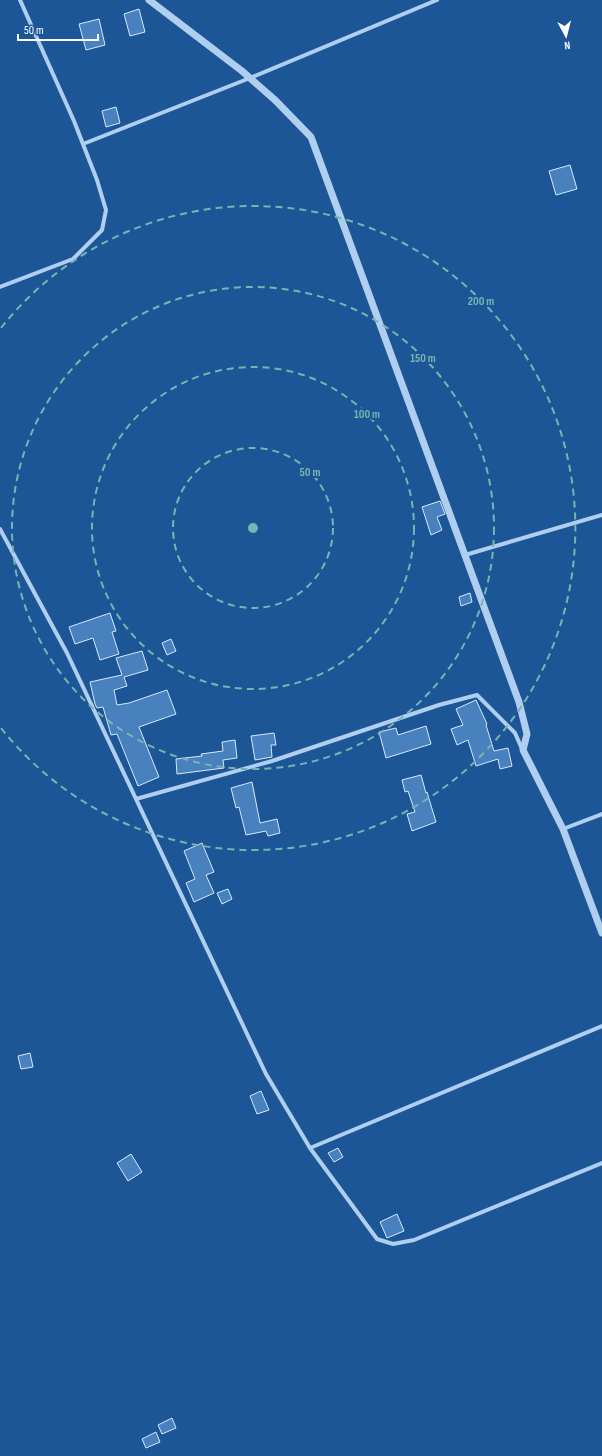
<svg xmlns="http://www.w3.org/2000/svg" width="602" height="1456" font-family="'Sofia Sans Condensed',sans-serif">
	<style>
		.building { fill: #4981bf; stroke: #d7e9fb }
		.lines { fill: none; stroke-linecap: round; stroke-linejoin: round }
		.minor { stroke: #b0cff0; stroke-width: 4 }
		.tertiary { stroke: #b0cff0; stroke-width: 7 }
		.ring { fill: none; stroke: #7bb4af; stroke-width: 2; stroke-dasharray: 7 5 }
		.centre { fill: #7bb4af; stroke: #1c5697; stroke-width: 2 }
		.ring-label { font-size: 12px; text-anchor: middle; font-weight: bold; fill: #7bb4af; stroke: #1c5697; stroke-width: 4; stroke-linejoin: round; paint-order: stroke }
	</style>
	<rect width="100%" height="100%" fill="#1c5697"/>
	<path class="building" d="M139,9L145,32L130,36L124,14Z
		M99,19L105,45L86,50L79,24Z
		M116,107L120,123L106,127L102,111Z
		M570,165L577,189L556,195L549,171Z
		M440,501L445,514L437,517L442,530L431,535L422,507Z
		M470,593L472,602L461,606L459,597Z
		M110,613L116,631L112,632L119,654L100,660L93,638L75,644L69,627Z
		M171,639L176,651L167,655L162,643Z
		M142,651L148,670L124,677L127,686L114,690L117,705L129,703L167,690L176,714L139,727L159,777L138,786L117,734L111,735L103,707L97,708L95,704L90,682L122,675L116,658Z
		M476,700L487,724L486,725L494,751L508,748L512,766L500,769L498,759L476,766L468,740L457,745L451,729L463,725L456,709Z
		M426,726L431,744L386,758L379,732L396,728L398,735Z
		M274,733L276,745H271L272,757L255,760L251,736Z
		M235,740L237,758L223,760L224,768L177,774L176,759L202,756L201,754L223,751L222,742Z
		M421,775L426,793L427,792L436,822L412,831L407,814L415,812L408,791L405,792L402,780Z
		M252,782L260,823L277,819L280,833L268,836L266,831L246,835L239,807L236,808L231,788Z
		M202,843L214,872L206,875L214,893L194,902L186,883L195,879L184,851Z
		M228,889L232,899L222,904L217,893Z
		M30,1053L33,1067L21,1069L18,1056Z
		M261,1091L269,1110L257,1114L250,1096Z
		M338,1148L343,1157L334,1162L328,1153Z
		M131,1154L142,1172L128,1181L117,1163Z
		M397,1214L404,1231L387,1238L380,1222Z
		M172,1418L176,1428L162,1434L158,1425Z
		M156,1432L160,1442L146,1448L142,1439Z"/>
	<g class="lines">
		<path class="minor" d="M83,144L250,78L437,0
			M0,287L73,259L102,230L106,210L97,180L74,121L20,0
			M0,529L67,653L266,1074L310,1148L377,1239L393,1244L414,1240L602,1163
			M465,555L602,515
			M136,799L272,761L439,705L477,695L515,733L522,749
			M563,829L602,814
			M310,1148L602,1026"/>
		<path class="tertiary" d="M149,0L242,71L275,100L311,137L519,702L527,734L523,750L563,829L602,933"/>
	</g>
	<g class="ring">
		<circle cx="253" cy="528" r="80"/>
		<circle cx="253" cy="528" r="161"/>
		<circle cx="253" cy="528" r="241"/>
		<path d="M1 328A322 322 0 1 1 1 728"/>
	</g>
	<circle cx="253" cy="528" r="6" class="centre"/>
	<g class="ring-label">
		<text x="481" y="305">200 m</text>
		<text x="423" y="362">150 m</text>
		<text x="367" y="418">100 m</text>
		<text x="310" y="476">50 m</text>
	</g>
	<g transform="translate(566 36) rotate(173)" stroke="#1c5697" stroke-width="3" paint-order="stroke">
	<path d="M0-3L7 15L0 10L-7 15Z" fill="#ffffff"/>
	<text y="-6" font-size="11" font-weight="bold" text-anchor="middle" fill="#ffffff">N</text>
	</g>
	<path d="M18 34v6h80v-6" fill="none" stroke="#ffffff" stroke-width="2"/>
	<text x="24" y="34" font-size="12" fill="#ffffff" stroke="#1c5697" stroke-width="3" paint-order="stroke">50 m</text>
</svg>
